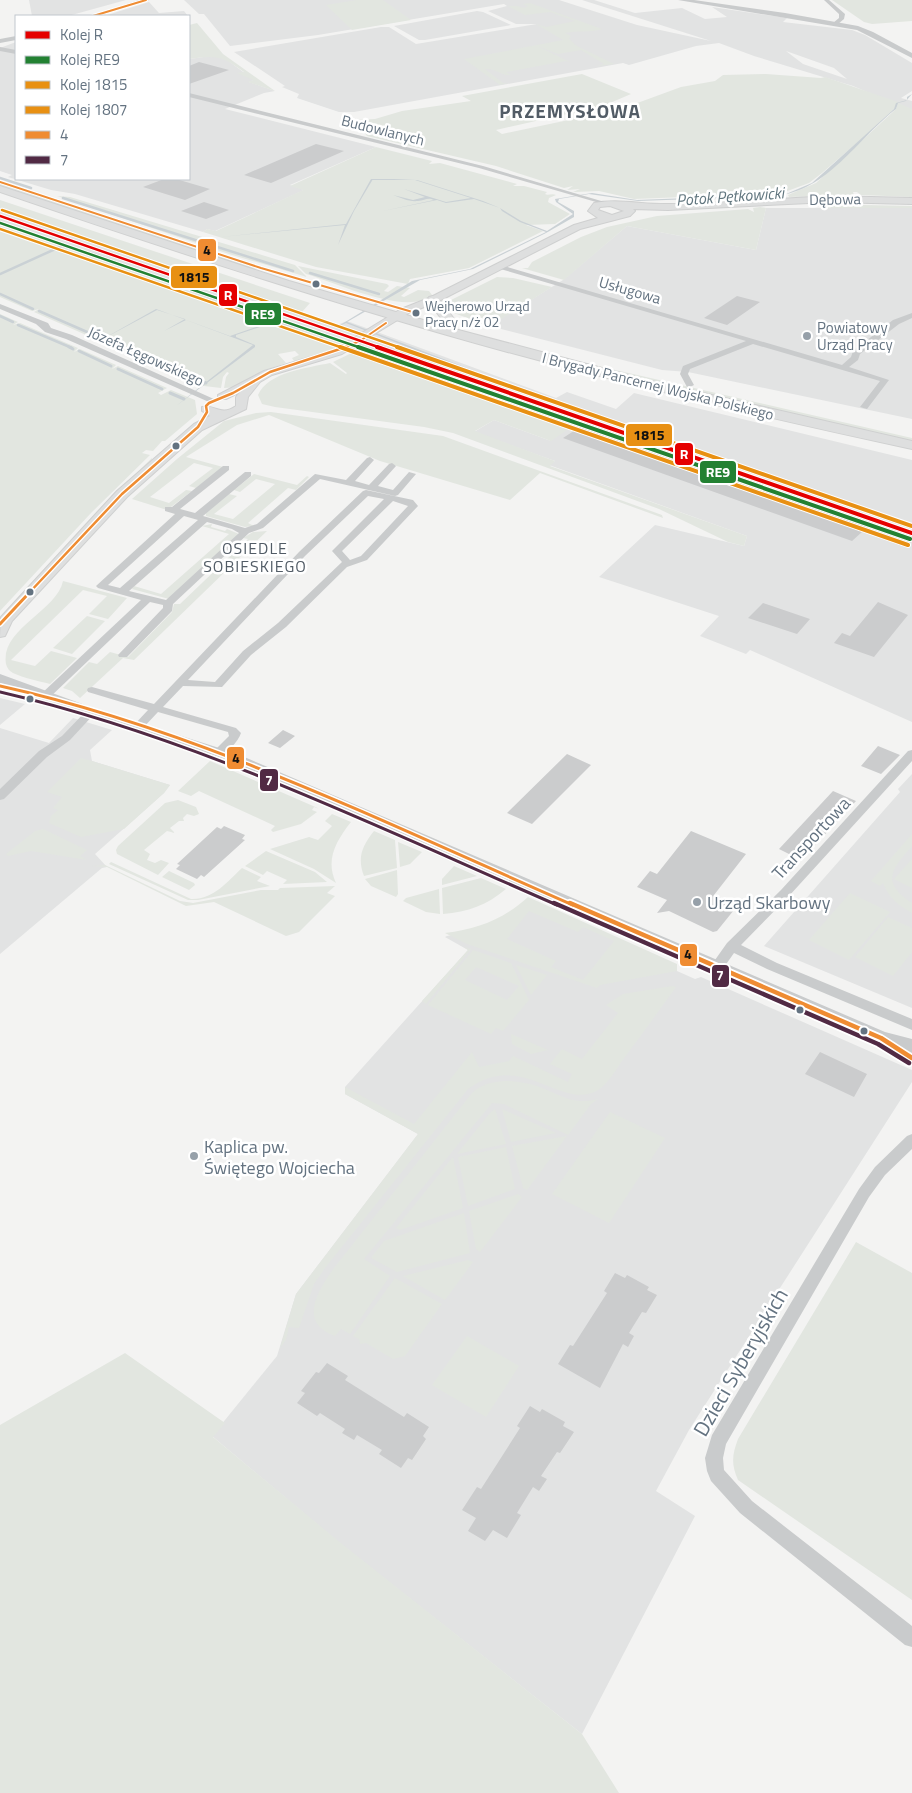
<svg xmlns="http://www.w3.org/2000/svg" width="912" height="1793" font-family="'Titillium Web',sans-serif">
	<style>
		.built { fill: #e2e3e3; fill-rule: evenodd }
		.green { fill: #e2e6e0; fill-rule: evenodd }
		.water { fill: #cad1d5 }
		.lines { fill: none; stroke-linecap: round; stroke-linejoin: round }
		.stream-far1 { stroke: #cad1d5; stroke-width: 2.5 }
		.stream { stroke: #cad1d5; stroke-width: 3 }
		.building { fill: #cbcccd }
		.secondary-casing { stroke: #cfd0d0; stroke-width: 2 }
		.primary-casing { stroke: #cfd0d0; stroke-width: 2 }
		.minor { fill: #c9cbcc; fill-rule: evenodd }
		.tertiary { fill: #c9cbcc; fill-rule: evenodd }
		.secondary { fill: #dedfdf; fill-rule: evenodd }
		.primary { fill: #dedfdf; fill-rule: evenodd }
		.bus-1-far3-casing { stroke: #fff; stroke-width: 4 }
		.bus-1-far2-casing { stroke: #fff; stroke-width: 5 }
		.bus-1-far1-casing { stroke: #fff; stroke-width: 6 }
		.bus-1-casing { stroke: #fff; stroke-width: 8 }
		.bus-2-far1-casing { stroke: #fff; stroke-width: 6 }
		.bus-2-casing { stroke: #fff; stroke-width: 8 }
		.bus-1-far3 { stroke: #ef8c32; stroke-width: 2 }
		.bus-1-far2 { stroke: #ef8c32; stroke-width: 2.5 }
		.bus-1-far1 { stroke: #ef8c32; stroke-width: 3 }
		.bus-1 { stroke: #ef8c32; stroke-width: 4.5 }
		.bus-2-far1 { stroke: #512a44; stroke-width: 3 }
		.bus-2 { stroke: #512a44; stroke-width: 4.5 }
		.rail-1-far1-casing { stroke: #fff; stroke-width: 4.5 }
		.rail-1-casing { stroke: #fff; stroke-width: 6 }
		.rail-2-far1-casing { stroke: #fff; stroke-width: 4.5 }
		.rail-2-casing { stroke: #fff; stroke-width: 6 }
		.rail-3-far1-casing { stroke: #fff; stroke-width: 4.5 }
		.rail-3-casing { stroke: #fff; stroke-width: 6 }
		.rail-4-far1-casing { stroke: #fff; stroke-width: 4.5 }
		.rail-4-casing { stroke: #fff; stroke-width: 6 }
		.rail-1-far1 { stroke: #e50000; stroke-width: 2.5 }
		.rail-1 { stroke: #e50000; stroke-width: 4 }
		.rail-2-far1 { stroke: #238132; stroke-width: 2.5 }
		.rail-2 { stroke: #238132; stroke-width: 4 }
		.rail-3-far1 { stroke: #e89013; stroke-width: 2.5 }
		.rail-3 { stroke: #e89013; stroke-width: 4 }
		.rail-4-far1 { stroke: #e89013; stroke-width: 2.5 }
		.rail-4 { stroke: #e89013; stroke-width: 4 }
		.bus-dot { fill: #647381; stroke: #fff; stroke-width: 2 }
		.poi-dot { fill: #96a0a9; stroke: #fff; stroke-width: 2 }
		.labels { text-anchor: middle; dominant-baseline: central; stroke-width: 5; stroke-linejoin: round; paint-order: stroke }
		.far-bus-label { font-size: 14px; fill: #647381; stroke: #fff; text-anchor: start }
		.far-street-label { font-size: 15px; fill: #647381; stroke: #fff }
		.far-poi-label { font-size: 15px; fill: #647381; stroke: #fff; text-anchor: start }
		.far-water-label { font-size: 16px; font-style: italic; fill: #60757e; stroke: #fff }
		.far-neighbourhood-label { font-size: 16px; letter-spacing: 1px; fill: #525c66; stroke: #fff }
		.street-label { font-size: 18px; fill: #647381; stroke: #fff }
		.poi-label { font-size: 18px; fill: #647381; stroke: #fff; text-anchor: start }
		.far-district-label { font-size: 19px; font-weight: bold; letter-spacing: 1px; fill: #525c66; stroke: #fff }
		.near-street-label { font-size: 21px; fill: #647381; stroke: #fff }
		.line-badge { stroke: #fff; stroke-width: 2 }
		.badge-label { font-size: 14px; text-anchor: middle; font-weight: bold; fill: #fff }
		.pale-badge-label { font-size: 14px; text-anchor: middle; font-weight: bold; fill: #111 }
	</style>
	<rect width="100%" height="100%" fill="#f3f3f2"/>
	<path class="built" d="M29,0H126L68,16H32Z
		M184,0H559L637,25L711,41L582,0H594L635,13L682,8L705,19L727,17L712,7L787,18L783,22L852,30L865,35L912,63V91L901,98L912,101V111L853,86L754,56L719,43L696,46L629,65L623,63L354,112H339L297,98L299,94L282,87L285,86L234,52L381,27H389L416,44L537,24H516L488,11L507,6L504,4L318,35L230,46L204,14H199ZM786,51L834,68L847,79L803,64Z
		M149,2L159,13L184,11L188,16H104Z
		M477,11L483,12L511,25L425,40H419L394,26Z
		M16,42V179H189V59L210,56L223,57L254,80L249,82L275,91L264,93L225,109L376,147L290,185L304,190L215,231L207,229L203,232L75,194L51,190L8,177L12,175L0,171V48Z
		M766,208H912V419L688,372L662,370L489,326L563,280L627,226L756,250Z
		M0,210L337,325L347,321L369,329L556,398L567,392L616,409L634,393L912,460V722L750,650L746,654L700,636L719,616L599,577L655,525L744,546L747,536L549,465L555,461L474,432L494,420L551,441L410,369L270,321L278,318L0,221Z
		M0,698L25,704L0,725Z
		M73,718L112,730L90,750L92,761L170,785L164,793L95,854L107,867L102,868L0,954V728L49,743Z
		M912,774V1008L764,946L900,792L898,789Z
		M528,900L676,965L677,971L695,979L701,977L912,1070V1082L689,1430L656,1491L695,1516L582,1734L342,1545L212,1436L277,1356L296,1294L418,1134L345,1094V1087L468,950L445,937L447,936L473,931L495,924Z"/>
	<path class="green" d="M357,0H383L411,20L352,30L326,5Z
		M832,0H912V21L872,24L864,22Z
		M530,3L602,29C589,33 578,30 565,33L571,36L569,39L577,46L614,64L597,66L604,64L581,50L558,54L537,46L572,63L566,61L506,72L511,75C501,76 496,68 485,69L503,83H508L500,85L464,59L563,40L536,24L546,27L575,21L550,12L525,15L508,6H517L524,8L528,6L523,4Z
		M197,23L223,54L275,91L248,82L253,80L237,73L244,72C222,56 216,55 189,59V25Z
		M582,74L631,94L603,106L496,130L502,134L621,109L681,87L715,81L723,75L766,74L821,78L825,77L898,102L894,109L865,136L822,173L809,183L782,193L634,199L599,191L575,192H573L580,189L567,190L573,186L564,188L496,166L367,136L355,120L375,119L402,111L471,101L462,96Z
		M898,103L912,109V197L861,195L857,192H853L854,195L789,197L788,195L816,183L896,109Z
		M376,147L432,161L429,164L440,163L517,184L513,186H524L547,192L545,194C548,196 552,193 556,195L549,198L548,202L570,214L555,224L526,225L543,231L469,268L410,279L408,284L316,267L203,232L207,229L216,231L303,190L290,186Z
		M0,183L225,258L261,269L243,267L0,187Z
		M57,196L70,197L295,265L307,277L229,254Z
		M0,200L310,303L301,313L0,210Z
		M816,204L912,206V208H826Z
		M760,207L766,208L756,250L627,226L564,280L522,268H528L532,262L581,237L607,227L657,216L748,209L754,212L753,208Z
		M0,221L322,337L320,339L345,344L325,354L294,361L292,358L299,355L295,351L278,354L286,363L262,371L238,387L224,388L226,377L229,373L227,372L223,377L221,388L204,386L132,355L136,352L130,354L94,338L99,335L93,338L34,312L39,309L32,311L0,297Z
		M298,266L387,284L389,286L384,291L388,292L397,286L410,288L401,296L404,297L418,290L429,291L432,295C407,317 335,282 306,274Z
		M497,277L513,278L552,287L490,326L448,311L447,305L451,300Z
		M0,314L18,322L13,325L20,323L78,348L74,352L80,349L116,365L112,369L118,366L167,388L158,393L161,395L171,390L195,400L197,414L165,441H162L153,451L146,450L142,453L150,455L91,513L0,611Z
		M364,347L580,421L551,441L494,420L475,431L555,461L550,466L747,536L744,546L728,542L659,509L453,433L424,427L275,407L262,404L258,395C268,372 307,368 330,363L346,374L347,373L333,362Z
		M563,358L912,438V442L561,359Z
		M271,412L443,436L662,515L663,518L540,473L510,500L380,461L269,415L237,425L186,457L223,467L196,488L189,486L213,468L194,463L150,497L169,503L186,490L192,491L167,510L132,499L177,459L224,421L256,413Z
		M152,458V460L110,499L0,617L98,510Z
		M254,474L297,485L307,476L309,477L296,490L288,488L248,523L254,526L245,527L206,516V513L229,494L237,496L214,514L233,519L275,484L256,479L240,492L234,490Z
		M212,524L211,527L225,531L227,529L239,534L169,599L132,589L134,586L161,594L229,534L202,526Z
		M267,531L134,660L123,658L80,698L72,691L63,688L89,662L97,664L110,652L128,657L172,612L174,604H180L248,539L243,538L253,532Z
		M63,581L127,598L108,619L89,614L107,596L83,590L11,660L35,666L51,651L77,658L50,684C38,681 24,678 13,673C9,671 7,668 6,664C0,629 57,611 63,581Z
		M87,616L105,621L72,654L53,648Z
		M81,758L92,761L170,785L164,793L124,829L81,837L49,823L51,816L58,810L53,808L62,797L47,792Z
		M210,761L320,809L314,807L312,810L317,812L301,824L273,832L271,830L275,826L199,791L191,796L178,791Z
		M178,800L196,807L199,814L194,816L187,814L183,818L184,821H179L170,828L175,833L167,831L144,850L150,854L147,860L155,863L161,860L169,863L158,875L117,854L116,850L118,846L165,803Z
		M332,814L351,822C336,841 325,860 336,883L314,869L270,849L309,837L318,840L332,826L325,821Z
		M382,828L504,881L507,886L377,829Z
		M43,829L87,850L80,856L87,860L31,851L8,856L6,854L35,831Z
		M374,831L395,840L397,868L364,876C357,858 362,846 374,831Z
		M912,834V846C892,869 880,882 912,903V913C898,905 889,898 883,883L880,886L871,881Z
		M398,842L422,852L410,864L400,867Z
		M266,851L315,872L327,882L283,884L287,880L267,871L263,875L245,866Z
		M912,859V888L894,879Z
		M111,862L191,899C213,900 227,882 242,868L261,877L257,881L270,886L198,900H188L109,864Z
		M105,865L180,901L193,903L261,890H278L280,888L335,886L327,893L335,896L299,932L286,936L214,902L186,906L107,867L92,866Z
		M454,866L477,876L442,885V879Z
		M397,870L398,894L396,897L371,886L365,879Z
		M169,871L194,883L195,885L189,890L162,877Z
		M481,878L506,889C487,905 468,912 443,914L442,888Z
		M439,889L440,914L426,912L403,901L406,898Z
		M850,893L890,912L849,960L809,940Z
		M528,897L677,964V971L600,985L597,988L467,944L445,933C478,929 504,919 528,897ZM529,911L578,932L583,927L614,941L583,980L551,967L556,961L507,939Z
		M540,897L669,953L679,958L680,961L539,899Z
		M888,917L912,928V952L893,976L855,957Z
		M464,947L471,949L426,1004L422,1001L468,950Z
		M473,950L511,963L529,1000L503,1031L496,1028L491,1034L428,1005ZM476,967L519,986L507,1000L465,980Z
		M516,965L547,975L531,995Z
		M672,986L676,987C658,1012 640,1037 622,1061C615,1071 608,1084 598,1090C562,1112 523,1049 468,1089L325,1268L314,1284L299,1328L289,1327L286,1340L280,1348L296,1294L418,1134L345,1094V1087L414,1124L472,1052L479,1067L509,1061L513,1056L568,1082L572,1074L550,1064L562,1049L582,1059L618,1013L606,1005L623,994Z
		M511,1034L548,1050L531,1054L512,1044Z
		M510,1081C519,1082 528,1083 537,1086C559,1094 573,1106 598,1099L591,1104L568,1135L504,1104L492,1103L364,1259L390,1276L350,1334L341,1329L335,1336C298,1323 317,1292 334,1268L472,1093C483,1083 495,1081 510,1081Z
		M495,1109L506,1144L457,1154L490,1113Z
		M502,1109L556,1133L511,1142Z
		M610,1112L665,1138L609,1223L552,1194Z
		M567,1136L527,1190L523,1188L512,1146Z
		M506,1147L515,1189L468,1206L458,1157Z
		M453,1157L463,1208L400,1230L396,1228Z
		M518,1194L522,1197L480,1252L476,1249L469,1211Z
		M464,1213L470,1253L397,1272L371,1258L384,1241Z
		M856,1242L912,1273V1600L738,1480C731,1464 732,1455 738,1439Z
		M468,1260L473,1262L445,1300L403,1276Z
		M395,1278L442,1304L405,1356L393,1359L366,1343L360,1344L359,1339L353,1336Z
		M467,1336L519,1366L486,1417L432,1385Z
		M125,1353L225,1423L213,1437L342,1544L582,1734L619,1793H0V1425Z"/>
	<path class="water" d="M912,94L906,101L898,103L896,109C857,139 828,191 775,196L638,201L589,194L559,199L558,202L574,211V217L546,233L473,269L420,280L347,322L524,390L912,525L599,418L454,365L346,323L337,327L412,281L470,269L546,232L520,222L502,211L500,208L474,199L446,203L437,200L383,211L434,200C428,197 425,200 418,201C409,202 401,198 393,195L413,200L425,197L404,189L446,202L471,198L415,180L373,179L354,211L338,245L345,225L221,237L346,224L371,179L417,180L483,201L500,208L521,221L547,231L573,214L556,202L555,199L592,193L637,200L786,194L812,183L894,109L896,103L907,100V97Z
		M156,309L230,336L273,321L259,315L319,335L328,333L321,339L319,338L321,336L275,322L236,335V337L255,345V347L176,406L253,345L186,320L164,331L185,319L157,310L101,340Z"/>
	<g class="lines">
		<path class="stream-far1" d="M0,178L31,188
			M63,198L293,271
			M310,273L379,294
			M0,274L62,246L94,254L263,317
			M0,294L33,309
			M39,311L94,335
			M0,316L13,322
			M18,325L72,348
			M100,338L123,348"/>
		<path class="stream" d="M69,347L73,349
			M120,347L131,352
			M79,351L111,366
			M138,354L206,383
			M118,369L162,389
			M170,393L184,399"/>
	</g>
	<path class="building" d="M199,62L229,70L189,84V66Z
		M316,144L344,151L271,183L244,175Z
		M164,179H176L210,189L185,200L143,187Z
		M204,202L229,210L206,219L181,211Z
		M737,296L760,302L727,325L704,318Z
		M586,423L872,523L852,541L563,438Z
		M878,602L908,615L874,657L834,643L842,633L850,636Z
		M763,603L772,606L810,619L797,634L748,618Z
		M283,730L295,736L280,748L268,743Z
		M878,746L900,755L881,774L861,766Z
		M567,754L591,765L532,824L507,813Z
		M833,791L856,801L801,860L779,849Z
		M224,826L245,835L242,839L245,840L204,877L201,875L197,879L176,869L180,865L177,864L217,827L221,829Z
		M691,831L746,854L714,895L738,905L717,931L713,932L669,911L657,913L667,900L637,887L650,871L657,874Z
		M820,1052L867,1074L854,1097L805,1074Z
		M615,1273L625,1278L627,1275L649,1287L647,1290L657,1295L646,1313L642,1312L629,1333L634,1336L628,1347L623,1344L600,1388L558,1364L570,1345L573,1346L607,1293L604,1291Z
		M327,1363L348,1376L345,1380L404,1417L407,1413L429,1427L423,1436L426,1439L412,1460L408,1458L401,1468L379,1454L382,1450L357,1435L354,1440L342,1433L345,1429L320,1413L317,1416L297,1403L305,1393L301,1391L316,1372L319,1373Z
		M530,1406L540,1412L542,1409L565,1422L563,1426L574,1432L560,1453L557,1452L541,1476L547,1479L539,1491L533,1487L517,1513L521,1515L507,1538L493,1530L485,1541L468,1531L476,1518L462,1510L477,1487L481,1489L520,1428L517,1426Z"/>
	<g class="lines">
		<g class="secondary-casing">
			<path id="secondary" d="M830,196L912,198V204L830,202L668,210L633,209L635,211L630,216L580,229L437,302L409,313L342,354L272,375L260,382L248,397L246,409L202,430L127,497L12,621L5,636L0,637L1,617L117,491L194,424L210,416L202,411V407C216,404 220,417 236,406V397L240,392L226,399H218V395L264,371L334,350L401,309L429,298L574,225L598,218L588,211L594,203C617,198 645,205 670,204C723,203 777,199 830,196ZM610,206L624,211L612,215L598,210L600,207Z"/>
		</g>
		<g class="primary-casing">
			<path id="primary" d="M0,186L289,281L451,328L647,380L912,441V449C754,415 596,378 440,333C292,290 146,242 0,192Z
				M433,296L437,297L455,320L457,323L455,326H447L427,300L429,297Z"/>
		</g>
		<path class="minor" d="M824,0H829L845,14L844,19L838,24L833,23L839,18V14Z
			M0,47L16,50V54L0,51Z
			M189,93L483,166L608,203L603,204L479,168L189,97Z
			M497,264L842,365L851,357L853,351L893,320L912,313V318L899,324L860,354L858,360L849,367L889,380L867,409L860,407L880,381L753,344L690,369L688,374L694,385L690,387H687L680,374L683,366L746,341L497,268Z
			M0,304L48,323L51,328L72,335L216,400L209,402L66,339L45,332L36,324L0,309Z
			M370,457L374,460L355,481L369,485L389,464L392,463L396,466L378,486L393,490L409,472L416,474L398,495L395,496L320,479L263,528L249,533L173,604L172,611L127,657H119L118,655L163,608V605L150,602L49,698H41L40,696L41,694L141,600L98,588L96,586L175,514L165,511V507H172L223,466H229V470L180,509L195,513L245,472H251V476L203,516L245,528L257,524L315,474L346,480L367,458ZM184,516L198,520L120,588L108,585ZM207,522L232,529L239,533L166,600L129,591Z
			M366,490L413,500L418,506L367,560L347,567L286,627L251,655L222,687L183,686L163,707L236,728L241,733C238,742 227,753 219,756L213,752L229,736L228,732L158,712L142,729H134L132,727L134,725L148,710L88,692L87,690L88,688L92,687L154,704L299,552L363,491ZM368,496L384,499L332,551L342,562L278,623L243,651L215,682L188,680L305,556ZM393,501L408,506L361,556L350,560L342,551Z
			M91,709L96,712L70,740L47,757L4,799L0,800V789L39,751L62,736L87,710Z
			M912,750V761L789,896L741,945L777,963L912,1019V1030L767,969L734,953L722,970H712L710,967L727,943L781,890L908,751Z
			M912,1134V1149L885,1175L869,1197L726,1444L723,1458L724,1470L752,1501L912,1626V1647L905,1645L740,1513L711,1481L707,1471L705,1458L712,1435L859,1189L875,1167L907,1136Z"/>
		<path class="tertiary" d="M139,0H149L99,16H90Z
			M678,0H694L785,13L858,26L873,32L912,53V58L857,30Z
			M16,36V40L0,43V39Z
			M0,674L96,709L235,753L885,1032L912,1039V1053L875,1043L225,759L30,696L0,683Z"/>
		<use href="#secondary" class="secondary"/>
		<use href="#primary" class="primary"/>
		<g class="bus-1-far3-casing">
			<path id="bus-1-far3" d="M93,16L146,0
				M0,182L261,268L416,313
				M343,348L360,341L386,323"/>
		</g>
		<g class="bus-1-far2-casing">
			<path id="bus-1-far2" d="M28,594L122,494L198,427L207,412L206,406L209,403L233,393L270,372L346,347"/>
		</g>
		<g class="bus-1-far1-casing">
			<path id="bus-1-far1" d="M0,624L29,593
				M0,686C199,730 387,824 573,905"/>
		</g>
		<g class="bus-1-casing">
			<path id="bus-1" d="M570,903L881,1038L912,1058"/>
		</g>
		<g class="bus-2-far1-casing">
			<path id="bus-2-far1" d="M0,692C194,737 375,826 557,905"/>
		</g>
		<g class="bus-2-casing">
			<path id="bus-2" d="M554,903L878,1044L909,1063"/>
		</g>
		<use href="#bus-1-far3" class="bus-1-far3"/>
		<use href="#bus-1-far2" class="bus-1-far2"/>
		<use href="#bus-1-far1" class="bus-1-far1"/>
		<use href="#bus-1" class="bus-1"/>
		<use href="#bus-2-far1" class="bus-2-far1"/>
		<use href="#bus-2" class="bus-2"/>
		<g class="rail-1-far1-casing">
			<path id="rail-1-far1" d="M0,216L381,348"/>
		</g>
		<g class="rail-1-casing">
			<path id="rail-1" d="M377,347L912,533"/>
		</g>
		<g class="rail-2-far1-casing">
			<path id="rail-2-far1" d="M0,223L361,348"/>
		</g>
		<g class="rail-2-casing">
			<path id="rail-2" d="M358,347L910,539"/>
		</g>
		<g class="rail-3-far1-casing">
			<path id="rail-3-far1" d="M2,210L401,348"/>
		</g>
		<g class="rail-3-casing">
			<path id="rail-3" d="M397,347L912,526"/>
		</g>
		<g class="rail-4-far1-casing">
			<path id="rail-4-far1" d="M0,229L343,348"/>
		</g>
		<g class="rail-4-casing">
			<path id="rail-4" d="M340,347L908,545"/>
		</g>
		<use href="#rail-1-far1" class="rail-1-far1"/>
		<use href="#rail-1" class="rail-1"/>
		<use href="#rail-2-far1" class="rail-2-far1"/>
		<use href="#rail-2" class="rail-2"/>
		<use href="#rail-3-far1" class="rail-3-far1"/>
		<use href="#rail-3" class="rail-3"/>
		<use href="#rail-4-far1" class="rail-4-far1"/>
		<use href="#rail-4" class="rail-4"/>
	</g>
	<g class="bus-dot">
		<circle cx="316" cy="284" r="4.5"/>
		<circle cx="416" cy="313" r="4.5"/>
		<circle cx="176" cy="446" r="4.5"/>
		<circle cx="30" cy="592" r="4.5"/>
		<circle cx="30" cy="699" r="4.5"/>
		<circle cx="800" cy="1010" r="4.5"/>
		<circle cx="864" cy="1031" r="4.5"/>
	</g>
	<g class="poi-dot">
		<circle cx="807" cy="336" r="5"/>
		<circle cx="697" cy="902" r="5"/>
		<circle cx="194" cy="1156" r="5"/>
	</g>
	<g class="labels">
		<g class="far-bus-label">
			<text x="425" y="305">Wejherowo Urząd<tspan x="425" dy="16">Pracy n/ż 02</tspan></text>
		</g>
		<g class="far-street-label">
			<text transform="translate(383 130) rotate(14)">Budowlanych</text>
			<text transform="translate(835 199) rotate(-1)">Dębowa</text>
			<text transform="translate(630 290) rotate(16)">Usługowa</text>
			<text transform="translate(146 356) rotate(24)">Józefa Łęgowskiego</text>
			<text transform="translate(658 386) rotate(14)">I Brygady Pancernej Wojska Polskiego</text>
		</g>
		<g class="far-poi-label">
			<text x="817" y="327">Powiatowy<tspan x="817" dy="17">Urząd Pracy</tspan></text>
		</g>
		<g class="far-water-label">
			<text transform="translate(730 196) rotate(-4)">Potok Pętkowicki</text>
		</g>
		<g class="far-neighbourhood-label">
			<text x="255" y="548">OSIEDLE<tspan x="255" dy="18">SOBIESKIEGO</tspan></text>
		</g>
		<g class="street-label">
			<text transform="translate(811 838) rotate(-47)">Transportowa</text>
		</g>
		<g class="poi-label">
			<text x="707" y="902">Urząd Skarbowy</text>
			<text x="204" y="1146">Kaplica pw.<tspan x="204" dy="21">Świętego Wojciecha</tspan></text>
		</g>
		<g class="far-district-label">
			<text x="570" y="110">PRZEMYSŁOWA</text>
		</g>
		<g class="near-street-label">
			<text transform="translate(740 1362) rotate(-60)">Dzieci Syberyjskich</text>
		</g>
	</g>
	<g class="line-badge">
		<rect x="197" y="238" width="20" height="24" rx="5" fill="#ef8c32"/>
		<rect x="170" y="265" width="48" height="24" rx="5" fill="#e89013"/>
		<rect x="218" y="283" width="20" height="24" rx="5" fill="#e50000"/>
		<rect x="244" y="302" width="38" height="24" rx="5" fill="#238132"/>
		<rect x="625" y="423" width="48" height="24" rx="5" fill="#e89013"/>
		<rect x="674" y="442" width="20" height="24" rx="5" fill="#e50000"/>
		<rect x="699" y="460" width="38" height="24" rx="5" fill="#238132"/>
		<rect x="226" y="746" width="19" height="24" rx="5" fill="#ef8c32"/>
		<rect x="259" y="768" width="20" height="24" rx="5" fill="#512a44"/>
		<rect x="679" y="943" width="19" height="24" rx="5" fill="#ef8c32"/>
		<rect x="711" y="964" width="19" height="24" rx="5" fill="#512a44"/>
	</g>
	<g class="badge-label">
		<text x="228" y="300">R</text>
		<text x="263" y="319">RE9</text>
		<text x="684" y="459">R</text>
		<text x="718" y="477">RE9</text>
		<text x="269" y="785">7</text>
		<text x="720" y="980">7</text>
	</g>
	<g class="pale-badge-label">
		<text x="207" y="255">4</text>
		<text x="194" y="282">1815</text>
		<text x="649" y="440">1815</text>
		<text x="236" y="763">4</text>
		<text x="688" y="959">4</text>
	</g>
	<rect x="15" y="15" width="175" height="165" fill="#ffffff" stroke="#c1c7cd"/>
	<rect x="25" y="31" width="25" height="8" fill="#e50000" stroke="#c1c7cd"/>
	<text x="60" y="40" font-size="15" fill="#647381">Kolej R</text>
	<rect x="25" y="56" width="25" height="8" fill="#238132" stroke="#c1c7cd"/>
	<text x="60" y="65" font-size="15" fill="#647381">Kolej RE9</text>
	<rect x="25" y="81" width="25" height="8" fill="#e89013" stroke="#c1c7cd"/>
	<text x="60" y="90" font-size="15" fill="#647381">Kolej 1815</text>
	<rect x="25" y="106" width="25" height="8" fill="#e89013" stroke="#c1c7cd"/>
	<text x="60" y="115" font-size="15" fill="#647381">Kolej 1807</text>
	<rect x="25" y="131" width="25" height="8" fill="#ef8c32" stroke="#c1c7cd"/>
	<text x="60" y="140" font-size="15" fill="#647381">4</text>
	<rect x="25" y="156" width="25" height="8" fill="#512a44" stroke="#c1c7cd"/>
	<text x="60" y="165" font-size="15" fill="#647381">7</text>
</svg>
